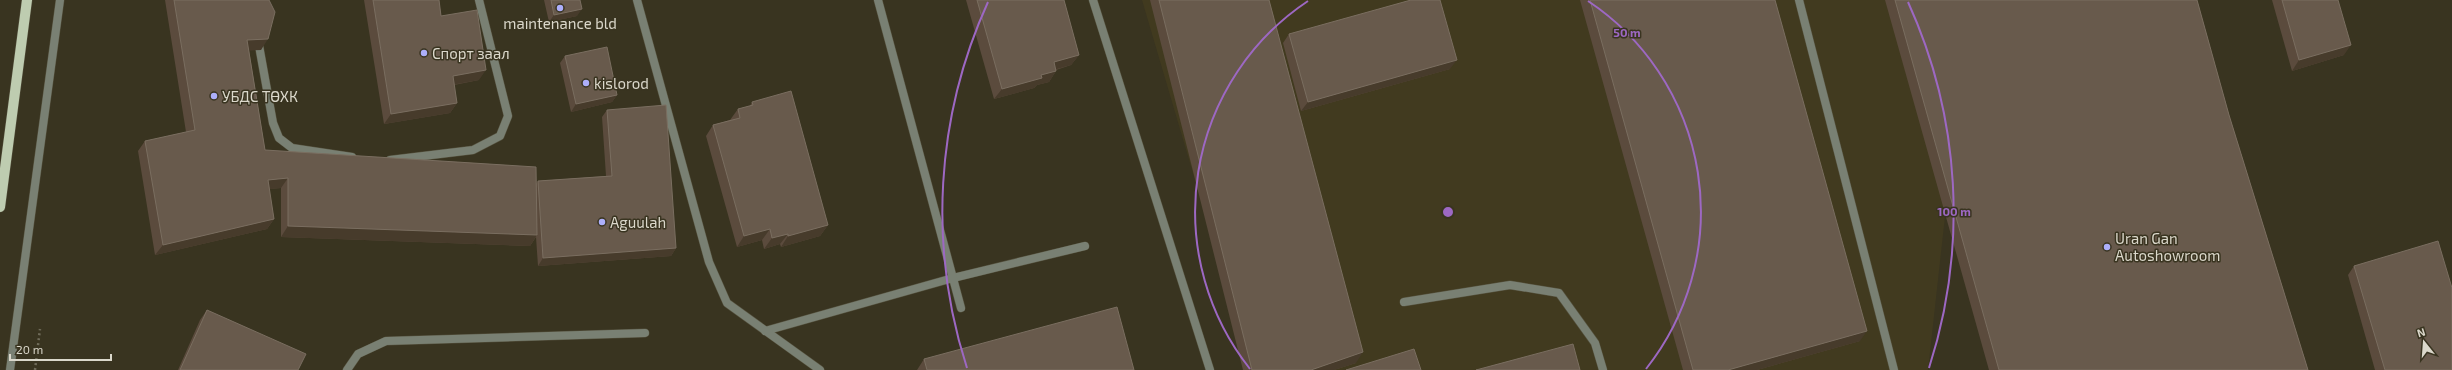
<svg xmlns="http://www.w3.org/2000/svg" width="2452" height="370" font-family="'Exo 2',sans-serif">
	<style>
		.built { fill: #413a1f }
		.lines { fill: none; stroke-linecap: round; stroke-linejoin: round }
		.lane-casing { stroke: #56523f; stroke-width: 9 }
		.street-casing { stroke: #56523f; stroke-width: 9 }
		.primary-casing { stroke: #56523f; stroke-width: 11 }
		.path { stroke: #706c5a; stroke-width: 2.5; stroke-dasharray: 2 3; stroke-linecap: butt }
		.lane { stroke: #798073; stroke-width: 8 }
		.street { stroke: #798073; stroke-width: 8 }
		.primary { stroke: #beccb0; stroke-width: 10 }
		.wall { fill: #5b4b3d }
		.shaded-wall { fill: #473b2b }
		.building { fill: #685a4c; stroke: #7a6e60 }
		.ring { fill: none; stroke: #9d68c3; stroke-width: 2 }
		.poi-dot { fill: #adaffb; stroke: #393420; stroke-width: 1.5 }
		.labels { text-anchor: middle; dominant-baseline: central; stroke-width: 3; stroke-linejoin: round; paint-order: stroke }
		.poi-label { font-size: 15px; fill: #dbd8cb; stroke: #393420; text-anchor: start }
		.centre { fill: #9d68c3; stroke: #393420; stroke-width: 2 }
		.ring-label { font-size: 12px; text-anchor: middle; font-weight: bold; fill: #9d68c3; stroke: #393420; stroke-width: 3; stroke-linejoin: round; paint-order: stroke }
	</style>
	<rect width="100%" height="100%" fill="#393420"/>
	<path class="built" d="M1142,0H1969L1928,370H1251Z"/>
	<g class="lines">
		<g class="lane-casing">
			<path id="lane" d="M1799,0L1894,370
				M258,40L273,123L279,138L292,148L352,157
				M390,160L473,150L500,136L508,116L479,0
				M1404,302L1510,285L1559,293L1595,343L1603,370
				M765,331L953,278L1085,246
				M347,370L358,354L386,341L645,333"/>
		</g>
		<g class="street-casing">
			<path id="street" d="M637,0L709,262L727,303L820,370
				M878,0L961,308
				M1093,0L1210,370
				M10,370L60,0"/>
		</g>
		<g class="primary-casing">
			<path id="primary" d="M0,207L27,0"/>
		</g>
		<path class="path" d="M35,370L40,329"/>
		<use href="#lane" class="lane"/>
		<use href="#street" class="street"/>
		<use href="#primary" class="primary"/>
	</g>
	<path class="wall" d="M165,0H269L261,50H249L265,150L536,184L538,181L606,176L602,117L607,110L676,248L671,256L538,266L536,237L530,246L281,237V188L269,189L274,219L267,229L155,255L138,151L145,141L186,132Z
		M364,0H439L441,16L479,80L454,85L457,103L450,113L384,124Z
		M544,0H580L577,16L549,22Z
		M966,0H1064L1079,55L1071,65L1056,70V71L1049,82L1037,85L1034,88L994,99Z
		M1150,0H1269L1356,363L1334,370H1243Z
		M1580,0H1775L1860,341L1757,370H1683Z
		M1885,0H2197L2229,115L2308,370H1989Z
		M2272,0H2338L2344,55L2292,71Z
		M1289,34L1450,69L1301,111L1283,43Z
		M565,56L617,95L612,102L571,112L560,63Z
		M752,102L828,225L820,236L781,247L780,244L764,249L762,240L737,247L706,136L713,125L730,120L738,109L750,106Z
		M2354,266L2452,370H2375L2348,275Z
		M207,310L298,370H178L200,320Z
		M924,359L1134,370H917Z"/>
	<path class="shaded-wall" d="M582,9L577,16L549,22L554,15Z
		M268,39L261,50L240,51L247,40Z
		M2351,45L2344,55L2292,71L2299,60Z
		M1079,55L1071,65L1046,72L1054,62Z
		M1457,60L1450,69L1301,111L1308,102Z
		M486,70L479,80L446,86L453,76Z
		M1056,71L1049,82L1037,85L1034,88L994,99L1002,89L1041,75Z
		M617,95L612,102L571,112L576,104Z
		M457,103L450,113L384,124L391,114Z
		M288,178L281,188L260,190L268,180Z
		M274,219L267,229L155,255L163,245Z
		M828,225L820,236L781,247L788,236Z
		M288,226L537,235L530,246L281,237Z
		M770,229L762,240L737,247L744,236Z
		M788,234L780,244L764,249L772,238Z
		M676,248L671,256L538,266L543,258Z
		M1867,331L1860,341L1757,370H1728Z
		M1363,352L1356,363L1334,370H1311Z"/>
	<path class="building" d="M174,0H269L275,12L268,39L247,40L265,150L536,167L537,235L288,226V178L268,180L274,219L163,245L145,141L195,130Z
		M373,0H439L441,16L477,10L486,70L453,76L457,103L391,114Z
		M551,0H580L582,9L554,15Z
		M977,0H1064L1079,55L1054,62L1056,71L1041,75L1042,78L1002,89Z
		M1159,0H1269L1363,352L1311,370H1252Z
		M1411,0H1440L1457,60L1308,102L1289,34Z
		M1590,0H1775L1867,331L1728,370H1693Z
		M1895,0H2197L2229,115L2308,370H1999Z
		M2282,0H2338L2351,45L2299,60Z
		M607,47L617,95L576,104L565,56Z
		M791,91L828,225L788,236V234L772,238L770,229L744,236L713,125L740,118L738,109L753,105L752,102Z
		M666,105L676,248L543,258L538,181L612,176L607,110Z
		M2438,241L2452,288V370H2385L2354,266Z
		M1117,307L1134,370H927L924,359Z
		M207,310L306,354L298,370H180Z
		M1573,344L1580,370H1476Z
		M1414,349L1421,370H1346Z"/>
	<g class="ring">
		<path d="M1250 369A253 253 0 0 1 1308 1M1588 1A253 253 0 0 1 1646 369"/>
		<path d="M967 368A506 506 0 0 1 988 2M1908 2A506 506 0 0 1 1929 368"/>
	</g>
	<g class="poi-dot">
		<circle cx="560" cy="8" r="4"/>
		<circle cx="424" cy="53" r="4"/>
		<circle cx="586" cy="83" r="4"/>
		<circle cx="214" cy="96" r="4"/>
		<circle cx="602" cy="222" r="4"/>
		<circle cx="2107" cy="247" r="4"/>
	</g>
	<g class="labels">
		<g class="poi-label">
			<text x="560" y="23" text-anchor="middle">maintenance bld</text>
			<text x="432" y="53">Спорт заал</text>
			<text x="594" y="83">kislorod</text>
			<text x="222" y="96">УБДС ТӨХК</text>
			<text x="610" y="222">Aguulah</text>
			<text x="2115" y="238">Uran Gan<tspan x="2115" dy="17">Autoshowroom</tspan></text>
		</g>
	</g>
	<circle cx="1448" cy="212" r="6" class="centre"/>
	<g class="ring-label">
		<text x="1627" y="37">50 m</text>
		<text x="1954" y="216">100 m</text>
	</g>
	<g transform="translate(2424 342) rotate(343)" stroke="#393420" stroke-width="3" paint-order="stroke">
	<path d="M0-3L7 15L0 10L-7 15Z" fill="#dbd8cb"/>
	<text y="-6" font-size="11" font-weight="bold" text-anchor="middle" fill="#dbd8cb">N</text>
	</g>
	<path d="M10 354v6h101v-6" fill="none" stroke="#dbd8cb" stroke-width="2"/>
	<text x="16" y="354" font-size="12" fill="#dbd8cb" stroke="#393420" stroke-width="3" paint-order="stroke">20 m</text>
</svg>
